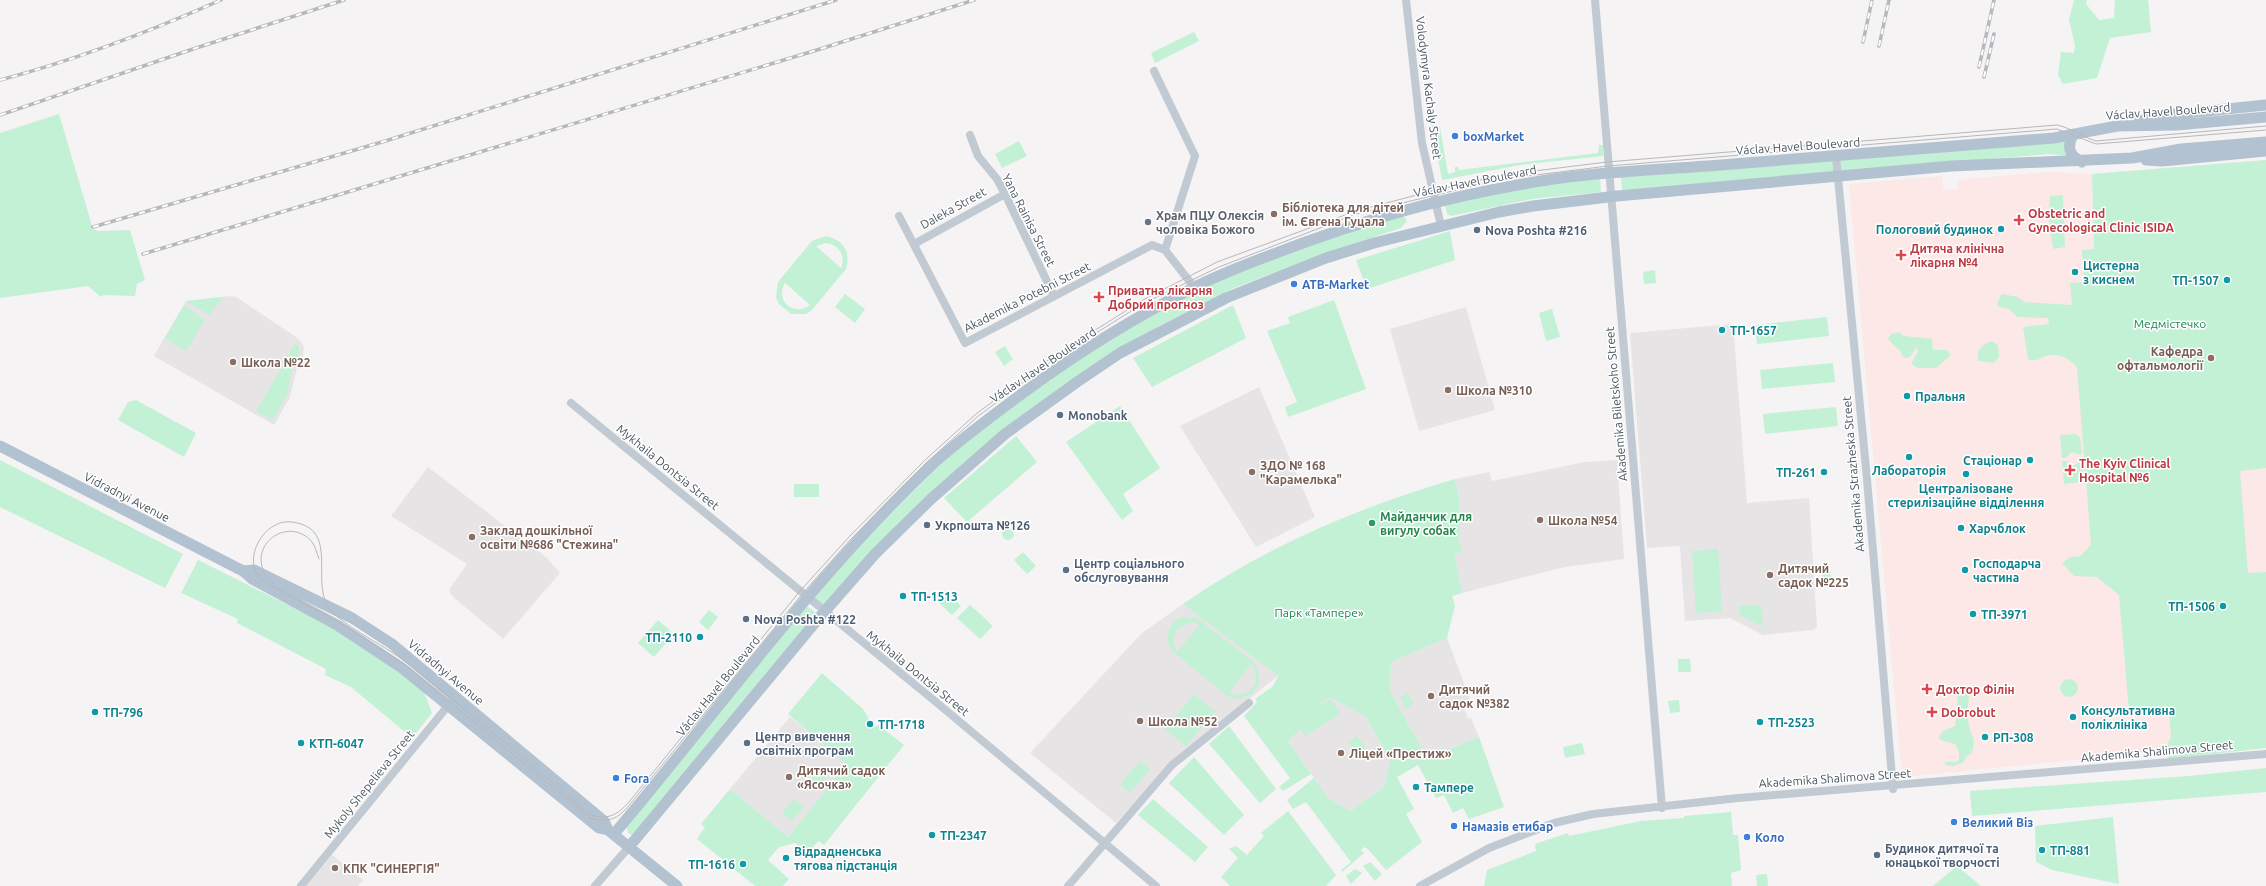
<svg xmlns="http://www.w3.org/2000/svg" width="2266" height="886" font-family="Ubuntu,sans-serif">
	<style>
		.education { fill: #e6e4e5 }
		.medical { fill: #fce8e6 }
		.green { fill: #c3f1d5; fill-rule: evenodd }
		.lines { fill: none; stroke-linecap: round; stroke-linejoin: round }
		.minor { stroke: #c1cad2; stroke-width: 8 }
		.major { stroke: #b3c2d1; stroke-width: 11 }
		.tram { stroke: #b5b8bd; stroke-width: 1 }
		.rail-casing { stroke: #b5b8bd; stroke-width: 3.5 }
		.rail { stroke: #fff; stroke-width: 2; stroke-dasharray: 6; stroke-linecap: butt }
		.shop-dot { fill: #3f7fe0; stroke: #fff; stroke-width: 1.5 }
		.education-dot { fill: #8d6e63; stroke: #fff; stroke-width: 1.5 }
		.health-dot { fill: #e0444e; stroke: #fff; stroke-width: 1.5 }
		.worship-dot { fill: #6b7280; stroke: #fff; stroke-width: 1.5 }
		.culture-dot { fill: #0f9aa8; stroke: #fff; stroke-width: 1.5 }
		.service-dot { fill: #5c6f8a; stroke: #fff; stroke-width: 1.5 }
		.leisure-dot { fill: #2e9e5b; stroke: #fff; stroke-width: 1.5 }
		.labels { text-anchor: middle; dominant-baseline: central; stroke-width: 3; stroke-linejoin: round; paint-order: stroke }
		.street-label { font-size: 12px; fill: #4a5661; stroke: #fff }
		.shop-label { font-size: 12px; font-weight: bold; fill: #366cbe; stroke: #fff; text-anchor: start }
		.education-label { font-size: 12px; font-weight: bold; fill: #785e54; stroke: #fff; text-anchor: start }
		.health-label { font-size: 12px; font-weight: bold; fill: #be3a42; stroke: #fff; text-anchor: start }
		.worship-label { font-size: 12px; font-weight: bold; fill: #5b616d; stroke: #fff; text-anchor: start }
		.culture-label { font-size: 12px; font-weight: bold; fill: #0d838f; stroke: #fff; text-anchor: start }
		.service-label { font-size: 12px; font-weight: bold; fill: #4e5e75; stroke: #fff; text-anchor: start }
		.park-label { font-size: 12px; fill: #17864f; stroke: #fff }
		.leisure-label { font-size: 12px; font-weight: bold; fill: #27864d; stroke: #fff; text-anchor: start }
	</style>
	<rect width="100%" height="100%" fill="#f5f3f3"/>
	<path class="education" d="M230,296L236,297L299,339L304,347L301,369L297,368L290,397L274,425L154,356L186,301Z
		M1466,307L1495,410L1419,431L1390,329Z
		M1733,324L1747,503L1809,498L1817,627L1813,630L1763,635L1730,618L1685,621L1680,546L1647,548L1630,333Z
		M1259,387L1315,517L1256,547L1180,426Z
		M1617,460L1624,559L1565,567L1462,593L1455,554L1462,552L1459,539L1460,502L1455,479L1489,472L1492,481L1585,462Z
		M428,467L547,558L560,573L503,639L452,596L449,590L467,564L391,516Z
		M1183,604L1278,676L1173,760L1116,823L1030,753L1142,633Z
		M1447,638L1471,702L1463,706L1468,719L1471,718L1479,737L1427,758L1390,691L1391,662Z
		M1330,697L1366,717L1390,760L1384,787L1351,811L1329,799L1280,730Z
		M790,717L848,765L788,837L730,789Z
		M332,855L363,880L358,886H306Z"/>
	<path class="medical" d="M2266,160V741L1902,777L1849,184L1942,176L1943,190L1958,189V180L2045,172L2092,174Z"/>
	<path class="green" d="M2074,0H2087L2086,4L2099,20L2114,18L2115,0H2148L2151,32L2110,38L2097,78L2063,84L2058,75L2061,52L2074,53L2075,45L2069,20Z
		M1194,32L1199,41L1155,63L1151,53Z
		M59,114L93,229L98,231L130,230L145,280L137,284L135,296L103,295L101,297L88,286L0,298V133Z
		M1432,125L1440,127L1448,174L1455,172V167H1458L1459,170L1598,153L1599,145H1603V156L1520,165L1442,180Z
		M2067,138L2070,156L2049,154L1622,190L1621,177Z
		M1019,141L1027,156L1002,168L995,154Z
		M2266,160V468L2240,471L2248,573L2266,572V748L2168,759L2165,750L2171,737L2169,709L2129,711L2119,595L2097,577L2074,576L2062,563L2070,557L2081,556L2091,544L2077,367C2070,359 2057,352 2046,356C2039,358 2035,363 2028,359L2023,327L2049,324L2048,318L2017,317L2009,309L1999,307L1997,303L2002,294L2018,297L2024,302L2072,305L2070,283L2084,282L2082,250L2094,249L2092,174Z
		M1600,178L1601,192L1532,199L1451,216L1447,214L1445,204L1501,191Z
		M2063,195L2065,247L2053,249L2049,219L2050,196Z
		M1402,213L1407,221L1401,228L1323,254L1234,288L1161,325L1070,380L1000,432L824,606L815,599L814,596L858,546L949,456L991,421L1063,369L1154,313L1227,275Z
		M1450,231L1455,260L1367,289L1356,260Z
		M826,236C844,240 851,252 846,269L812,310L806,314H791L779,304L776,297L778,282L812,241ZM826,243C839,245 846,255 841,268L816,246ZM785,283L810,305C794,317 774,301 785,283Z
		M1655,270L1656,283L1644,284L1643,272Z
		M845,294L865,309L855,323L835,307Z
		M224,297L209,315L186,301Z
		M1334,300L1366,389L1288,417L1285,407L1297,402L1267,331L1290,323L1288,317Z
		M184,305L205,320L186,351L165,338Z
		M1233,305L1246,338L1152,387L1133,358Z
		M1552,309L1560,337L1546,341L1539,313Z
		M1827,317L1829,336L1757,344L1755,325Z
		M1898,332L1904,336L1932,339L1933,350H1947L1951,355L1936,368H1918L1911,364L1918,352L1917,347L1910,357L1904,358L1899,350L1888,339L1891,334Z
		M1991,341L1998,345L1999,357L1994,363L1978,361C1977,349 1980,346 1991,341Z
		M295,344L299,346L298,356L292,368L287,395L272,420L256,411Z
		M1005,346L1013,359L1004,366L995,352Z
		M1833,363L1835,382L1762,389L1760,370Z
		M136,400L196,433L184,457L118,420L128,402Z
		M1120,406L1160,468L1123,494L1133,511L1122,520L1066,442Z
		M1836,407L1838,426L1765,434L1763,414Z
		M2075,434L2080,437L2082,455L2071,452L2066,458H2062L2060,435Z
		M1016,436L1037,462L967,522L944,498Z
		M0,460L183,554L165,588L0,507Z
		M2062,461H2066L2072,466L2083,461L2084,477L2082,482L2064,484Z
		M1455,479L1460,502L1459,539L1462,552L1455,554L1462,593L1452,596L1455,606L1447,638L1391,662L1390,691L1427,758L1479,737L1504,807L1469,819L1463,808L1453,813L1444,795L1436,798L1418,765L1397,777L1414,809L1406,814L1422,842L1386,870L1368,849L1364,847L1361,850L1364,853L1342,872L1341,870L1351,862L1306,802L1293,809L1287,800L1314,778L1329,799L1351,811L1384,787L1390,760L1366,717L1330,697L1313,709L1331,699L1340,714L1305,736L1300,729L1288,741L1311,774L1283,791L1279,787L1290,778L1244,716L1257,702L1255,699L1273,686L1278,676L1183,604C1265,547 1359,507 1455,479Z
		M794,484H819V497H794Z
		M1002 534a6 6 0 1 1 12 0a6 6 0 1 1-12 0Z
		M1718,549L1722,611L1696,613L1692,551Z
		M1023,552L1036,566L1027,574L1014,560Z
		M198,560L338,630L400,671L424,692L432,713L412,738L351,687L325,675L326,669L237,623L238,619L181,593Z
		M1830,569L1831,586L1823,587L1821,570Z
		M946,591L961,606L952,615L937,601Z
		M970,605L993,626L980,639L957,618Z
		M1761,605L1763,626L1740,616L1739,606Z
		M808,607L816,613L632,835L628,833L626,826L804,609Z
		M709,610L718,617L708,630L699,622Z
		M1182,617L1196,618L1202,622L1253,662L1257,667L1260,681L1253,693L1240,699L1227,696L1171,650C1164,636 1168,624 1182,617ZM1194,622L1200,624L1177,652C1169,637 1177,624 1194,622ZM1251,664C1265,681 1248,701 1229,693Z
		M658,620L674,634L654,657L638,643Z
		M1678,659H1690L1691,672H1678Z
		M822,673L863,709L869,719L866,723L872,728L878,725L904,745L824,845L819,841L807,853L795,843L779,847L768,860L789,879L783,886H755L697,839L705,827L701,824L730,789L788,837L847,765L788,714Z
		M2060 688a9 9 0 1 1 18 0a9 9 0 1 1-18 0Z
		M1960,687L1968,689L1970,692C1968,698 1967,718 1969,726C1972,739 1976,737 1972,753L1966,757L1963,763L1953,766L1946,765L1944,762H1956L1959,760V752L1955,744L1940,740L1939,737L1943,731L1955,726C1957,718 1957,690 1960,687Z
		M1408,693L1414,705L1406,709L1400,697Z
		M1194,694L1215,711L1186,746L1165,729Z
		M1679,700L1680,712L1670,713L1668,701Z
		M1229,726L1276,789L1260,803L1209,744Z
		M1357,736L1366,749L1356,755L1348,742Z
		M1582,743L1585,754L1565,758L1563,747Z
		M1194,757L1244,815L1224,835L1169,783Z
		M1140,761L1150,769L1130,793L1120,784Z
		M821,768L828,774L817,788L810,782Z
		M2266,768V792L1972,816L1970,791L2189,776Z
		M794,799L804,807L792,821L782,813Z
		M1153,799L1208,847L1195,862L1138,815Z
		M1288,811L1336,875L1326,886H1230L1221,877L1238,858L1229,849L1236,846L1247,855L1264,836L1261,833Z
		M1731,812L1733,835H1738L1741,870L1731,873L1732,886H1484L1487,870L1536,851L1535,844L1568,833L1569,836L1641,821L1684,818V816Z
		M2113,817L2119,884L2052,870L2036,862L2035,826Z
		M1370,862L1382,874L1375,881L1363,866Z
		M1957,866L1981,886H1933Z
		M1355,869L1362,873L1351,884L1346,876Z
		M1767,874L1768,886H1757L1756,875Z"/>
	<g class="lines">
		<path class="minor" d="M1406,0L1422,143L1441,226
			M1595,0L1662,808
			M1154,71L1195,156L1165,250L1194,287
			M970,135L978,156L997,179L1005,194L1054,296
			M1836,157L1867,479L1893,789
			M899,216L965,343L1152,245L1165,250
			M914,244L1005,194
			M571,403L936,702L1156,886
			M301,886L451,702
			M595,886L629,847
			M1068,886L1172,765L1249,703
			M1420,886L1489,848L1554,823L1593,814L1738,798L2266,754"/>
		<path class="major" d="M2139,121L2157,116L2266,105
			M2074,134C2066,146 2069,156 2082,162
			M2146,160L2162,161L2266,151
			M0,446L243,571L252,579L337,625L402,668L599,828L608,830L677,886
			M243,571L254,570L266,576L352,618L392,644L604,821L608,830
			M614,834C719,710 815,575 934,463C963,437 996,413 1027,390C1079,352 1135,317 1193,288C1218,275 1244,265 1271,255C1353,223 1436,199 1523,184C1592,171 1663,170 1733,164C1840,156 1947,147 2054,138L2117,126L2177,125L2266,117
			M629,847L818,619L875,554L931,499L1005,434L1077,382L1120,353L1226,298L1326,258L1374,243L1499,212L1533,206L1617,196L1952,166L2132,158L2181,149L2266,142"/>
		<path class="tram" d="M2266,126L2096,141C2082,137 2071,128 2057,125L1607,162L1502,175L1432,191L1356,211L1217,262L1143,300L1051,358L976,414L924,461L849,537L800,591L629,802C617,815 609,820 591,815C530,764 469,712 407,663C384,645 356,633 334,614C305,588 344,529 292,522C263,518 238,564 265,582L347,627L404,664L590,818C617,826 624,811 640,792L803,593L850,540L925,464L977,417L1053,360L1144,303L1219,267L1356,214L1503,179L1608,166L2057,129L2096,144L2266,130
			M273,584C270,581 266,576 264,572C250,542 290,516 312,542C315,546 317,553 319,559"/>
		<g class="rail-casing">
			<path id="rail" d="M1863,42L1872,0
				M1879,46L1889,0
				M1979,67L1994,0
				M1984,77L1994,34
				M0,80C76,60 149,32 221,0
				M0,115L196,48L344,0
				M93,227L382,142L836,0
				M143,254L817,50L974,0"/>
		</g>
		<use href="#rail" class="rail"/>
	</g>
	<g class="shop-dot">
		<circle cx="1455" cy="136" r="4"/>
		<circle cx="1294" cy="284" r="4"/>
		<circle cx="616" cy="778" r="4"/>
		<circle cx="1954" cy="822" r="4"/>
		<circle cx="1454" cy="826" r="4"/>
		<circle cx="1747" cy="837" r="4"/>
	</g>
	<g class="education-dot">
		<circle cx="1274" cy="214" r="4"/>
		<circle cx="2211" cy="358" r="4"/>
		<circle cx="233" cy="362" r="4"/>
		<circle cx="1448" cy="390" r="4"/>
		<circle cx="1252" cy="472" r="4"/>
		<circle cx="1540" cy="520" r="4"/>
		<circle cx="472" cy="537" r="4"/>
		<circle cx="1770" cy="575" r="4"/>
		<circle cx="1431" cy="696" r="4"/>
		<circle cx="1140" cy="721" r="4"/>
		<circle cx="1341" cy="753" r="4"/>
		<circle cx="789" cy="777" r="4"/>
		<circle cx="335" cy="868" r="4"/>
	</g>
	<g class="health-dot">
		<path d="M2017 214h4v4h4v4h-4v4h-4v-4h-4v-4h4z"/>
		<path d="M1899 249h4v4h4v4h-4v4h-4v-4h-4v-4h4z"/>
		<path d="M1097 291h4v4h4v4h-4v4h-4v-4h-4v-4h4z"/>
		<path d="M2068 464h4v4h4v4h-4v4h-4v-4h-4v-4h4z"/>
		<path d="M1925 683h4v4h4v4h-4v4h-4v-4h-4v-4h4z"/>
		<path d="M1930 706h4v4h4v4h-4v4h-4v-4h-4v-4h4z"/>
	</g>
	<circle class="worship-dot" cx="1148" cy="222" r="4"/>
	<g class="culture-dot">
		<circle cx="2001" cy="229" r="4"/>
		<circle cx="2075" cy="272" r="4"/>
		<circle cx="2227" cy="280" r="4"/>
		<circle cx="1722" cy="330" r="4"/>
		<circle cx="1907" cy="396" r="4"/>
		<circle cx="1909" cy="457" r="4"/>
		<circle cx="2030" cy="460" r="4"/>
		<circle cx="1824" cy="472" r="4"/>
		<circle cx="1966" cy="474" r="4"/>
		<circle cx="1961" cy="528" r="4"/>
		<circle cx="1965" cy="570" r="4"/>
		<circle cx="903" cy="596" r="4"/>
		<circle cx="2223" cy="606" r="4"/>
		<circle cx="1973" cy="614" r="4"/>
		<circle cx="700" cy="637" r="4"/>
		<circle cx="95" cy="712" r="4"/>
		<circle cx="2073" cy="717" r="4"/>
		<circle cx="1760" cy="722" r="4"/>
		<circle cx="870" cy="724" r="4"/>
		<circle cx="1985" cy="737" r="4"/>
		<circle cx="301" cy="743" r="4"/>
		<circle cx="1416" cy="787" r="4"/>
		<circle cx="932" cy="835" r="4"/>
		<circle cx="2042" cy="850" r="4"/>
		<circle cx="786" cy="858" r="4"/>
		<circle cx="743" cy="864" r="4"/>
	</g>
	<g class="service-dot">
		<circle cx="1477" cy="230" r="4"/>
		<circle cx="1060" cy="415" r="4"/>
		<circle cx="927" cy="525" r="4"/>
		<circle cx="1066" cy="570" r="4"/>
		<circle cx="746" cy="619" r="4"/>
		<circle cx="747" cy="743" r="4"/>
		<circle cx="1877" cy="855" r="4"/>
	</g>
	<circle class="leisure-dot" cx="1372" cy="523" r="4"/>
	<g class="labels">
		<g class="street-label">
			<text transform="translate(1429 88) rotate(83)">Volodymyra Kachaly Street</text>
			<text transform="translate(2168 111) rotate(-4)">Václav Havel Boulevard</text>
			<text transform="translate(1798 146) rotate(-4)">Václav Havel Boulevard</text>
			<text transform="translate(1475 181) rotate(-11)">Václav Havel Boulevard</text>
			<text transform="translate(953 208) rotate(-29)">Daleka Street</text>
			<text transform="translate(1029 220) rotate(63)">Yana Rainisa Street</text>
			<text transform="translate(1027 297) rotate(-27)">Akademika Potebni Street</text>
			<text transform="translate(1043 365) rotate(-34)">Václav Havel Boulevard</text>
			<text transform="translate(1616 404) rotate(-95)">Akademika Biletskoho Street</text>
			<text transform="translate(668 467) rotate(39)">Mykhaila Dontsia Street</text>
			<text transform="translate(1853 474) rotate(-95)">Akademika Strazheska Street</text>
			<text transform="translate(127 497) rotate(27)">Vidradnyi Avenue</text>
			<text transform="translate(446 672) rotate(40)">Vidradnyi Avenue</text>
			<text transform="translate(918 673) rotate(39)">Mykhaila Dontsia Street</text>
			<text transform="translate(718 686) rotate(-51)">Václav Havel Boulevard</text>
			<text transform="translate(2157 751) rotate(-5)">Akademika Shalimova Street</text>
			<text transform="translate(1835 778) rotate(-4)">Akademika Shalimova Street</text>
			<text transform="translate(369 784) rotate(-51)">Mykoly Shepelieva Street</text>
		</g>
		<g class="shop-label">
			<text x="1463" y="136">boxMarket</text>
			<text x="1302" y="284">ATB-Market</text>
			<text x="624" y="778">Fora</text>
			<text x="1962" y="822">Великий Віз</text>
			<text x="1462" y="826">Намазів етибар</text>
			<text x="1755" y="837">Коло</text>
		</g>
		<g class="education-label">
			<text x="1282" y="207">Бібліотека для дітей<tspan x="1282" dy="14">ім. Євгена Гуцала</tspan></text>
			<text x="2203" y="351" text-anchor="end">Кафедра<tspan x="2203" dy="14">офтальмології</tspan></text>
			<text x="241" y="362">Школа №22</text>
			<text x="1456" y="390">Школа №310</text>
			<text x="1260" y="465">ЗДО № 168<tspan x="1260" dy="14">"Карамелька"</tspan></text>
			<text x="1548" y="520">Школа №54</text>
			<text x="480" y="530">Заклад дошкільної<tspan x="480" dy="14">освіти №686 "Стежина"</tspan></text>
			<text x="1778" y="568">Дитячий<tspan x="1778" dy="14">садок №225</tspan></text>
			<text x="1439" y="689">Дитячий<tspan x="1439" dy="14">садок №382</tspan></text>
			<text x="1148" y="721">Школа №52</text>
			<text x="1349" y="753">Ліцей «Престиж»</text>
			<text x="797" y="770">Дитячий садок<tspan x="797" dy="14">«Ясочка»</tspan></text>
			<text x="343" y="868">КПК "СИНЕРГІЯ"</text>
		</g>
		<g class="health-label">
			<text x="2028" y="213">Obstetric and<tspan x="2028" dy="14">Gynecological Clinic ISIDA</tspan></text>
			<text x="1910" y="248">Дитяча клінічна<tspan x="1910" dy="14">лікарня №4</tspan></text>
			<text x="1108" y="290">Приватна лікарня<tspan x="1108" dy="14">Добрий прогноз</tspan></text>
			<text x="2079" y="463">The Kyiv Clinical<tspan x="2079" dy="14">Hospital №6</tspan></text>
			<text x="1936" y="689">Доктор Філін</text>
			<text x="1941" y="712">Dobrobut</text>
		</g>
		<g class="worship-label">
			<text x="1156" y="215">Храм ПЦУ Олексія<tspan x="1156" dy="14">чоловіка Божого</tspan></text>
		</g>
		<g class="culture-label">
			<text x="1993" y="229" text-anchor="end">Пологовий будинок</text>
			<text x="2083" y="265">Цистерна<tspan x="2083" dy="14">з киснем</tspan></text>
			<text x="2219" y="280" text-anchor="end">ТП-1507</text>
			<text x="1730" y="330">ТП-1657</text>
			<text x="1915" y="396">Пральня</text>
			<text x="2022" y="460" text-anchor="end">Стаціонар</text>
			<text x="1909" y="470" text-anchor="middle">Лабораторія</text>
			<text x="1816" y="472" text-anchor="end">ТП-261</text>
			<text x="1966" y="488" text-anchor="middle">Централізоване<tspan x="1966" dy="14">стерилізаційне відділення</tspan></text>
			<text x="1969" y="528">Харчблок</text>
			<text x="1973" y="563">Господарча<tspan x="1973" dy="14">частина</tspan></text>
			<text x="911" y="596">ТП-1513</text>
			<text x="2215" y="606" text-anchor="end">ТП-1506</text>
			<text x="1981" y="614">ТП-3971</text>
			<text x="692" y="637" text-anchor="end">ТП-2110</text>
			<text x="2081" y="710">Консультативна<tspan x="2081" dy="14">поліклініка</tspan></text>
			<text x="103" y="712">ТП-796</text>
			<text x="1768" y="722">ТП-2523</text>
			<text x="878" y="724">ТП-1718</text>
			<text x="1993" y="737">РП-308</text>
			<text x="309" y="743">КТП-6047</text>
			<text x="1424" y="787">Тампере</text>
			<text x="940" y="835">ТП-2347</text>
			<text x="2050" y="850">ТП-881</text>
			<text x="794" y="851">Відрадненська<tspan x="794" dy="14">тягова підстанція</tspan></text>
			<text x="735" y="864" text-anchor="end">ТП-1616</text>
		</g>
		<g class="service-label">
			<text x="1485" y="230">Nova Poshta #216</text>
			<text x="1068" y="415">Monobank</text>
			<text x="935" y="525">Укрпошта №126</text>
			<text x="1074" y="563">Центр соціального<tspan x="1074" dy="14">обслуговування</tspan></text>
			<text x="754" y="619">Nova Poshta #122</text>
			<text x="755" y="736">Центр вивчення<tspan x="755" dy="14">освітніх програм</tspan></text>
			<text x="1885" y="848">Будинок дитячої та<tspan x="1885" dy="14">юнацької творчості</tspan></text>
		</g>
		<g class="park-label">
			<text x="2170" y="323">Медмістечко</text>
			<text x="1319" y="612">Парк «Тампере»</text>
		</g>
		<g class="leisure-label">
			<text x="1380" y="516">Майданчик для<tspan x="1380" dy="14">вигулу собак</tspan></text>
		</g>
	</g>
</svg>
